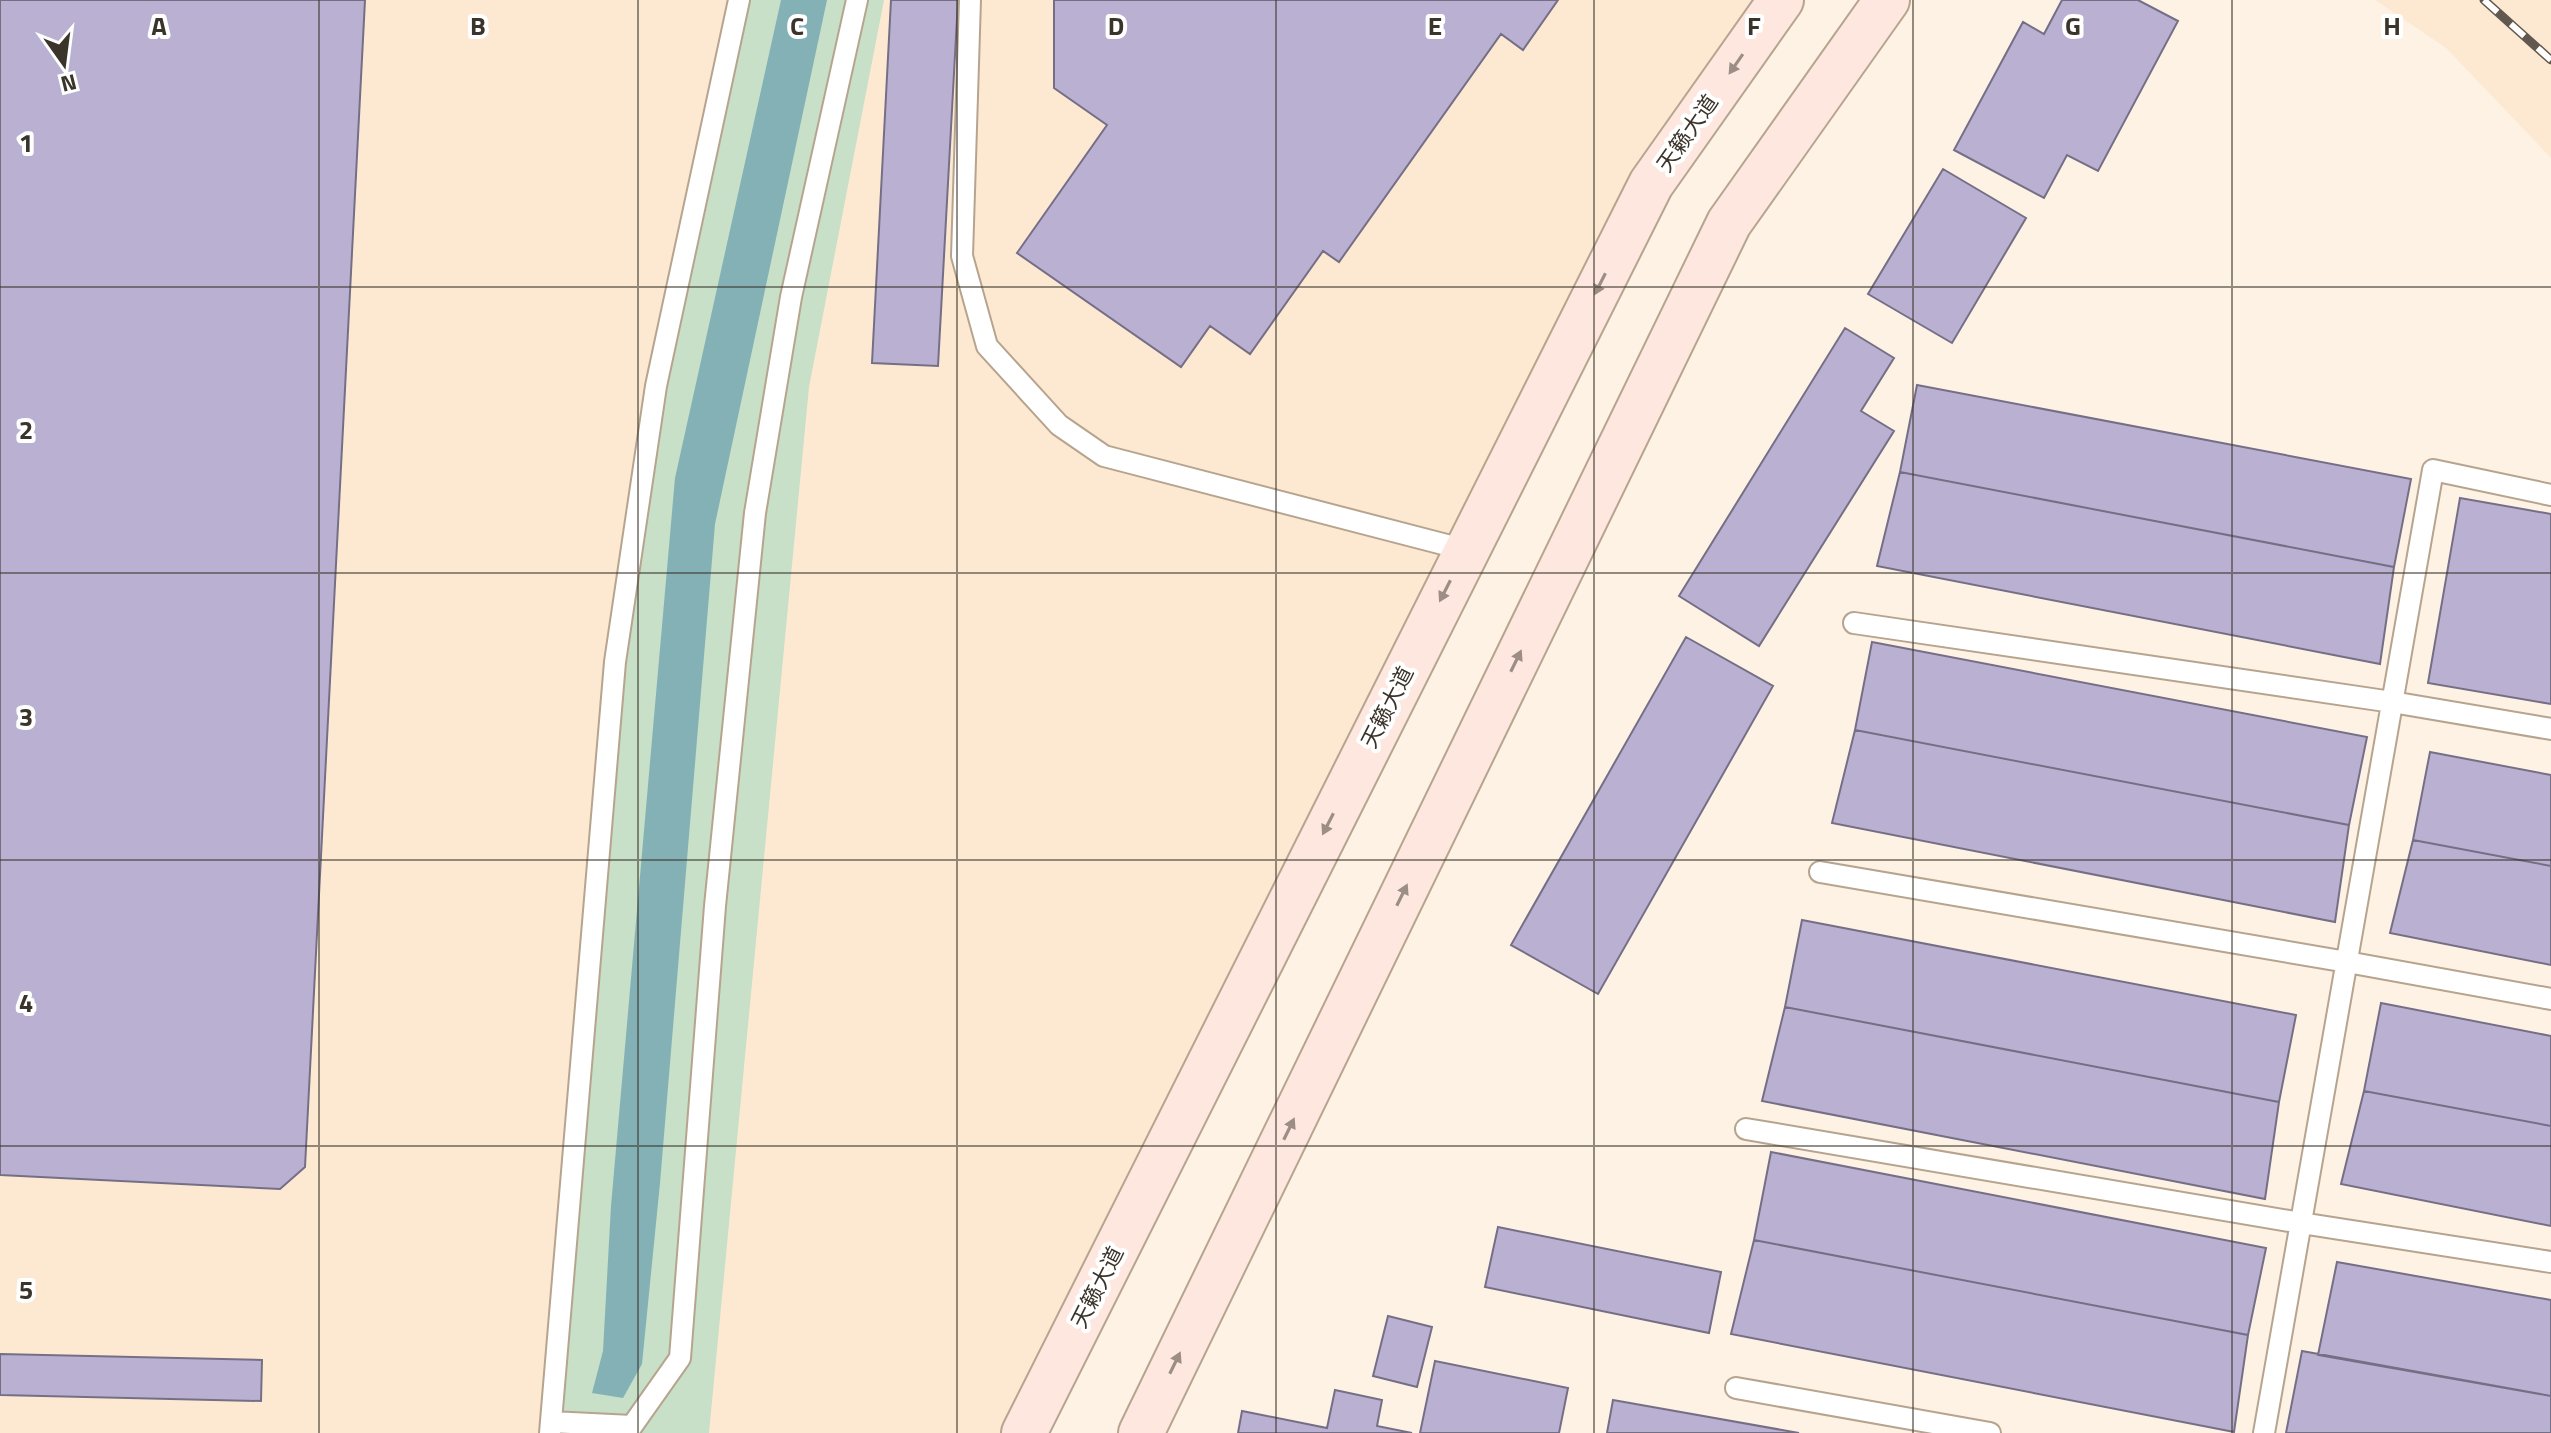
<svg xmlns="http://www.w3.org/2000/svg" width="2551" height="1433" font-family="'Titillium Web','Noto Sans SC',sans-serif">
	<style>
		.built { fill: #fde9d2 }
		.green { fill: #c7e0c7 }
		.water { fill: #84b1b6 }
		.building { fill: #bab1d2; stroke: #756f86; stroke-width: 2 }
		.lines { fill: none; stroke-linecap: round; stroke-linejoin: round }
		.lane-casing { stroke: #b6a48f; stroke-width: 24 }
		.secondary-casing { stroke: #b6a48f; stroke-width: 48 }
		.lane { stroke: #fff; stroke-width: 20 }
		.secondary { stroke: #fee7de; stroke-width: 44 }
		.rail-casing { stroke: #61594f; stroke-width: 9 }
		.rail { stroke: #fff; stroke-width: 6; stroke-dasharray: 18; stroke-linecap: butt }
		.oneway { fill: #9c8e84 }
		.grid { fill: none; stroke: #3b342b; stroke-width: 2; stroke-opacity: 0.55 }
		.labels { text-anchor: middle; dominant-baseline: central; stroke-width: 8; stroke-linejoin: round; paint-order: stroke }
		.street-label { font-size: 22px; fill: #3b342b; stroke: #fff }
		.grid-label { font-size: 26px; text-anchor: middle; font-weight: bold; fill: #3b342b; stroke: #fff; stroke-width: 8; stroke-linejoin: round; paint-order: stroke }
	</style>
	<rect width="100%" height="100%" fill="#fef2e5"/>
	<path class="built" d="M0,0H1781L1651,184L1024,1433H0Z
		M2375,0H2551V158L2446,48Z"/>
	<path class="green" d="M739,0H884L809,387L709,1433H550L615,662L656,386Z"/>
	<path class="water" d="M781,0H827L715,524L660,1183L642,1364L623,1398L592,1393L603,1351L611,1206L675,478Z"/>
	<path class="building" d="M0,0H365L305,1167L280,1189L0,1175Z
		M891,0H958L938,366L872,363Z
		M1054,0H1558L1523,50L1501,34L1339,262L1323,251L1250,354L1210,326L1181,367L1017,253L1107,125L1054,88Z
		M2062,0H2138L2178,21L2098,171L2067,155L2044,198L1954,150L2023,22L2044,34Z
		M1943,169L2026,218L1952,343L1868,294Z
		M1845,328L1894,358L1861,411L1894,431L1759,646L1679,596Z
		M1917,385L2411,479L2394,567L1900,472Z
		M1900,472L2394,567L2380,664L1877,566Z
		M2460,498L2551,514V704L2428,683Z
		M1686,637L1773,686L1598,994L1511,945Z
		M1872,642L2367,737L2349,825L1855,730Z
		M1855,730L2349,825L2335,922L1832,823Z
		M2430,752L2551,775V866L2413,840Z
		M2413,840L2551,866V965L2390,933Z
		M1802,920L2296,1015L2279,1102L1785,1007Z
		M2381,1003L2551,1036V1126L2364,1091Z
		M1785,1007L2279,1102L2265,1199L1762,1101Z
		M2364,1091L2551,1126V1226L2341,1184Z
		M1771,1152L2266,1248L2248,1335L1754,1240Z
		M1498,1227L1721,1272L1709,1333L1485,1287Z
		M1754,1240L2248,1335L2234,1432L1731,1334Z
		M2337,1262L2551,1300V1396L2318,1355Z
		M1388,1316L1432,1327L1417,1387L1373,1376Z
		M2302,1351L2551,1396V1433H2286Z
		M0,1354L262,1360L261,1401L0,1395Z
		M1435,1361L1568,1388L1559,1433H1420Z
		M1335,1390L1382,1400L1377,1426L1412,1433H1238L1242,1411L1327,1428Z
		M1613,1400L1799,1433H1607Z"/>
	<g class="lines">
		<g class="lane-casing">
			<path id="lane" d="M970,0L962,256L987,346L1059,425L1104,456L1466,550
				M1854,623L2392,702L2551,729
				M1820,872L2347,962L2551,999
				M1746,1129L2301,1223L2551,1262
				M1736,1388L1990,1433
				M551,1422L632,1426L680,1358L715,906L755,513L791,297L857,0
				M550,1433L615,662L656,386L739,0
				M2264,1433L2433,470L2551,495"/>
		</g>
		<g class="secondary-casing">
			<path id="secondary" d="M1024,1433L1651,184L1781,0
				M1141,1433L1729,223L1887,0"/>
		</g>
		<use href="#lane" class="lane"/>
		<use href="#secondary" class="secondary"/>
		<g class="rail-casing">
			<path id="rail" d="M2484,0L2551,60"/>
		</g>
		<use href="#rail" class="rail"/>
	</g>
	<defs><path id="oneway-solid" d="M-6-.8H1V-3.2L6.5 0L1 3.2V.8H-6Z" transform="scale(2)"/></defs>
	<g class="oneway">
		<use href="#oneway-solid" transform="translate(1736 64) rotate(125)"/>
		<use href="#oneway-solid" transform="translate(1600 284) rotate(117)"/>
		<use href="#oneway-solid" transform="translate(1445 591) rotate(117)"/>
		<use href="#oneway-solid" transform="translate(1516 661) rotate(-64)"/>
		<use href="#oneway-solid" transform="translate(1328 824) rotate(117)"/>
		<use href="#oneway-solid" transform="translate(1402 895) rotate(-64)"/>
		<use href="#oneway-solid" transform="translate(1289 1129) rotate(-64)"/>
		<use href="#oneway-solid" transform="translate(1175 1363) rotate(-64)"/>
	</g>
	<path class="grid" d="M319,0V1433M638,0V1433M957,0V1433M1276,0V1433M1594,0V1433M1913,0V1433M2232,0V1433M0,287H2551M0,573H2551M0,860H2551M0,1146H2551"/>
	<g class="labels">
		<g class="street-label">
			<text transform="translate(1687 133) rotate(-55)">天籁大道</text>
			<text transform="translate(1387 707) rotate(-63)">天籁大道</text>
			<text transform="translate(1097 1287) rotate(-63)">天籁大道</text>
		</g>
	</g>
	<g class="grid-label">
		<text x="159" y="35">A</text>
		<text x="478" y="35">B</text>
		<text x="797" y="35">C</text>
		<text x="1116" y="35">D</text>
		<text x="1435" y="35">E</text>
		<text x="1754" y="35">F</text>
		<text x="2073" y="35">G</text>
		<text x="2392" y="35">H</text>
		<text x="26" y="152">1</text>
		<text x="26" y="439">2</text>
		<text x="26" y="726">3</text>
		<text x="26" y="1012">4</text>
		<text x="26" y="1299">5</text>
	</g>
	<g transform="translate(64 64) rotate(166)" stroke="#ffffff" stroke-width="6" paint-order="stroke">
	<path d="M0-6L14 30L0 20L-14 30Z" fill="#3b342b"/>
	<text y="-12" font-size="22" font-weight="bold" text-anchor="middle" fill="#3b342b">N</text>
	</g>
</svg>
